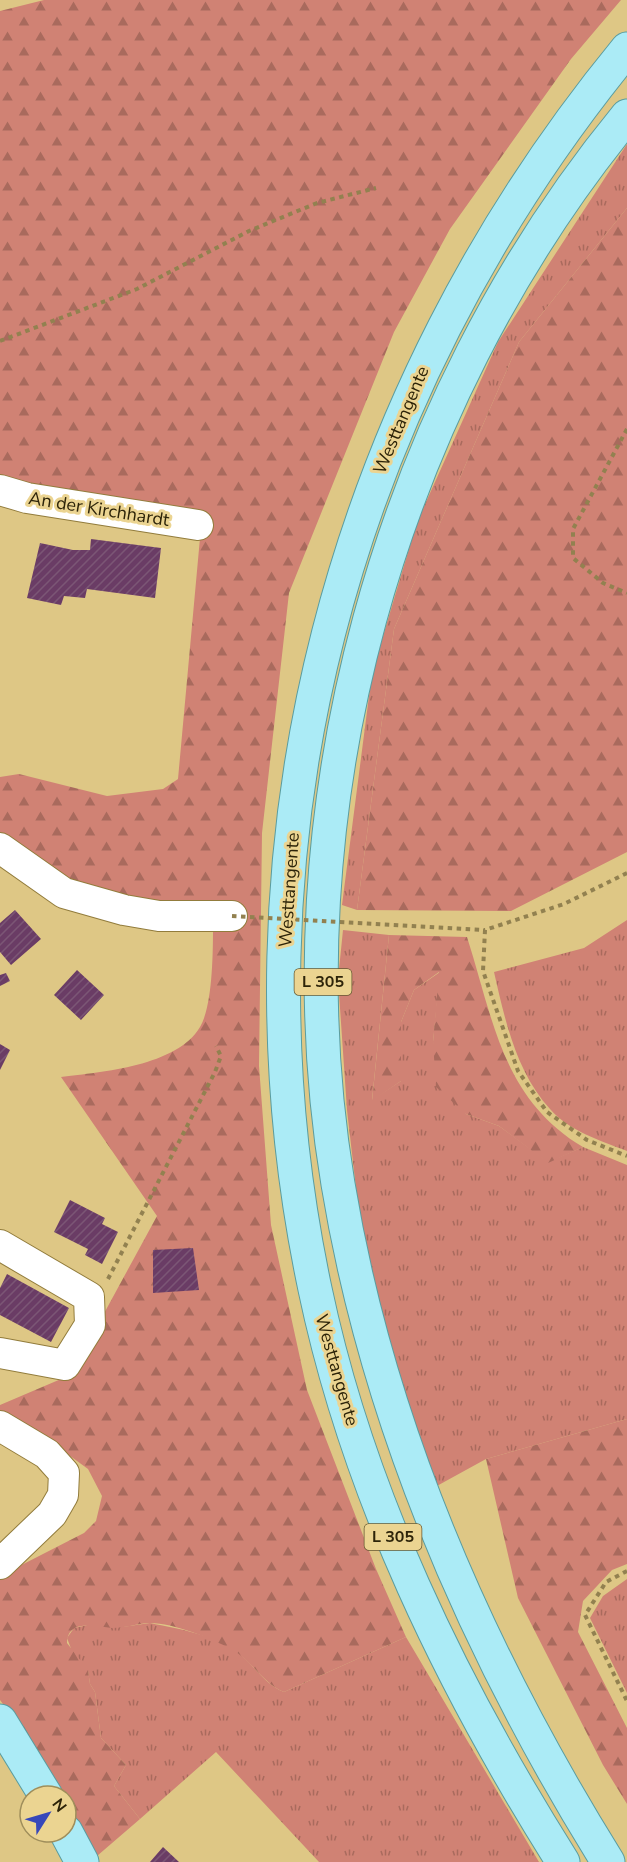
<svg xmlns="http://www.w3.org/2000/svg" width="627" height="1862" font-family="'Nunito Sans',sans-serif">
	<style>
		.grass { fill: url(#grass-tufts) }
		.forest { fill: url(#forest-firs) }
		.building { fill: url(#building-hatch) }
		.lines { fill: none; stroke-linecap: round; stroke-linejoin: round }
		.minor-casing { stroke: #927c3c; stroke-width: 32 }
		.major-casing { stroke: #5a9c9f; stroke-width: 35 }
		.path { stroke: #928150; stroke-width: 4; stroke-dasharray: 4.5 4.5; stroke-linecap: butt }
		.minor { stroke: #fff; stroke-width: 30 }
		.major { stroke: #abebf6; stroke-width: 33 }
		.path-bridge { stroke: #928150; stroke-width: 4; stroke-dasharray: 4.5 4.5; stroke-linecap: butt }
		.labels { text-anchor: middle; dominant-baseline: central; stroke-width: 6; stroke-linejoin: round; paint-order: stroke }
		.shield { fill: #ebd491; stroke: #665932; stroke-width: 1.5 }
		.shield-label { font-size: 16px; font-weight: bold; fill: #2d2409 }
		.street-label { font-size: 18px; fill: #2d2409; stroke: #ebd491 }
	</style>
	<defs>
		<pattern id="grass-tufts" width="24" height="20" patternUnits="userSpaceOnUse" patternTransform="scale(1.5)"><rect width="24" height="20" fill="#d08274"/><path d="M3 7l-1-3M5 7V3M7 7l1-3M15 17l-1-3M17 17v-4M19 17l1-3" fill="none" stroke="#a96a5d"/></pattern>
		<pattern id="forest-firs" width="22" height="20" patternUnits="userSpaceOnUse" patternTransform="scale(1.5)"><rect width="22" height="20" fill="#d08274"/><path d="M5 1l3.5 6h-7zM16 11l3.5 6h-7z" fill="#a96a5d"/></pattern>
		<pattern id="building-hatch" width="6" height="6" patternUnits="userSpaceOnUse" patternTransform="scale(1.5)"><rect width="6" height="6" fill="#6a3c65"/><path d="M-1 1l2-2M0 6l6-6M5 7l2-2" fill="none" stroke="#7b5675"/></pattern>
	</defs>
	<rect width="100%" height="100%" fill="#dec785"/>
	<path class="grass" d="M627,144V208L519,342L394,629L357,910L342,905L372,673L417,522L498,342Z
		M627,920V1151C601,1141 569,1131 550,1109C516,1072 505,1020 494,972L584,948Z
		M343,930L389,935L372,1100L401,1081V1022L414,990L440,972L433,1042L466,1114L499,1126L548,1162L583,1147L627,1165V1419L486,1459L435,1487L400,1388L376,1295L357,1197L347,1110L338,979Z
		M627,1579V1693L590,1618L603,1596Z
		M150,1623C179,1629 219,1635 242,1656C256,1668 266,1685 284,1692L406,1637L539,1862H319L216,1752L140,1819L114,1786L126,1765L101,1738L95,1692L90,1684L88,1671L73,1654L67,1638L74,1628L92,1624L122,1627Z"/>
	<path class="forest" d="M44,0H621L571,59L450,229L394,332L289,593L262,833L259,1066L271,1225L307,1390L376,1569L406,1637L284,1692C262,1683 252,1660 231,1649C211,1638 171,1622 148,1623C136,1624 124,1628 112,1628C96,1627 68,1618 67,1643L88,1670L90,1684L95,1692L101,1738L126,1765L114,1786L140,1819L97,1856L66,1802V1796H62L31,1742L0,1700V1576L84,1533L96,1521L102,1496L88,1469L55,1445L0,1413V1405L61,1379L89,1341L157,1216L61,1077C102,1072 177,1066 200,1027C214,1003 213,943 213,914L76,896L0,833V777L19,774L107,796L163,789L178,779L201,527L0,486V11Z
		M627,208V852L511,911L357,910L394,629L519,342Z
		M389,935L467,937C493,1018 502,1099 583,1147L548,1163L499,1126L466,1114L436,1087L433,1042L439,972L414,990L401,1022V1081L372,1101Z
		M627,1419V1564L612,1570L583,1601L578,1632L627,1728V1804L603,1765L518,1598L486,1459Z"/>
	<path class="building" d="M91,539L161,548L155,598L87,589L85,598L64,596L61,605L27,598L40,543L73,550H90Z
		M15,910L41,939L11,965L0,952V923Z
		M77,970L104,995L81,1020L54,995Z
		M6,973L10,981L0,986V975Z
		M0,1044L10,1050L0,1070Z
		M70,1200L105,1218L102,1224L118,1232L102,1264L85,1255L88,1249L54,1232Z
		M193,1248L199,1290L153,1293V1250Z
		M7,1274L69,1308L51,1342L0,1315V1288Z
		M163,1847L179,1862H150Z"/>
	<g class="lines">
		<g class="minor-casing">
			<path id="minor" d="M0,490L27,498L198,525
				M0,848L64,893L124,910L159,916H232
				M0,1245L89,1297L90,1325L65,1365L0,1353
				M0,1426L47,1454L64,1473L63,1495L52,1514L0,1564"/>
		</g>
		<g class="major-casing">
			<path id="major" d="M0,1721L46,1796
				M66,1832L82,1862
				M563,1862C452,1686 358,1494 315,1289C221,846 341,397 627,49
				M608,1862C479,1655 378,1426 338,1184C276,812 388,407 627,116"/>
		</g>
		<path class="path" d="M0,341L137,289L249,231L317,203L376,188
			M627,429L573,529V558L603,583L627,593
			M627,873L564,904L485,930L483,971L518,1071L547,1112L587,1140L627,1156
			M108,1279L215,1072L221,1056L216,1046
			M627,1571L606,1582L585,1615L627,1701"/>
		<use href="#minor" class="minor"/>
		<use href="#major" class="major"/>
		<path class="path-bridge" d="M232,916L485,930"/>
	</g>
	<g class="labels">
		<g class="shield">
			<rect x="294.5" y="969" width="57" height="26" rx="4.5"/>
			<rect x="364.5" y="1524" width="57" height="26" rx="4.5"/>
		</g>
		<g class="shield-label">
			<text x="323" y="982">L 305</text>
			<text x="393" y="1537">L 305</text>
		</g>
		<g class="street-label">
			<text transform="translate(401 420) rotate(-67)">Westtangente</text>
			<text transform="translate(99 509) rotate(9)">An der Kirchhardt</text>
			<text transform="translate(289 890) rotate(-86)">Westtangente</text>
			<text transform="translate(337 1370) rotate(74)">Westtangente</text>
		</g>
	</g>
	<g transform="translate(48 1814) rotate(53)"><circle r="28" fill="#ebd491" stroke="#9f8e5b" stroke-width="1.5"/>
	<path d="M0-4.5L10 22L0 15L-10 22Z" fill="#3647ba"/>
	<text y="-9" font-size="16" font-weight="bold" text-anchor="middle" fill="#2d2409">N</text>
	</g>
</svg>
